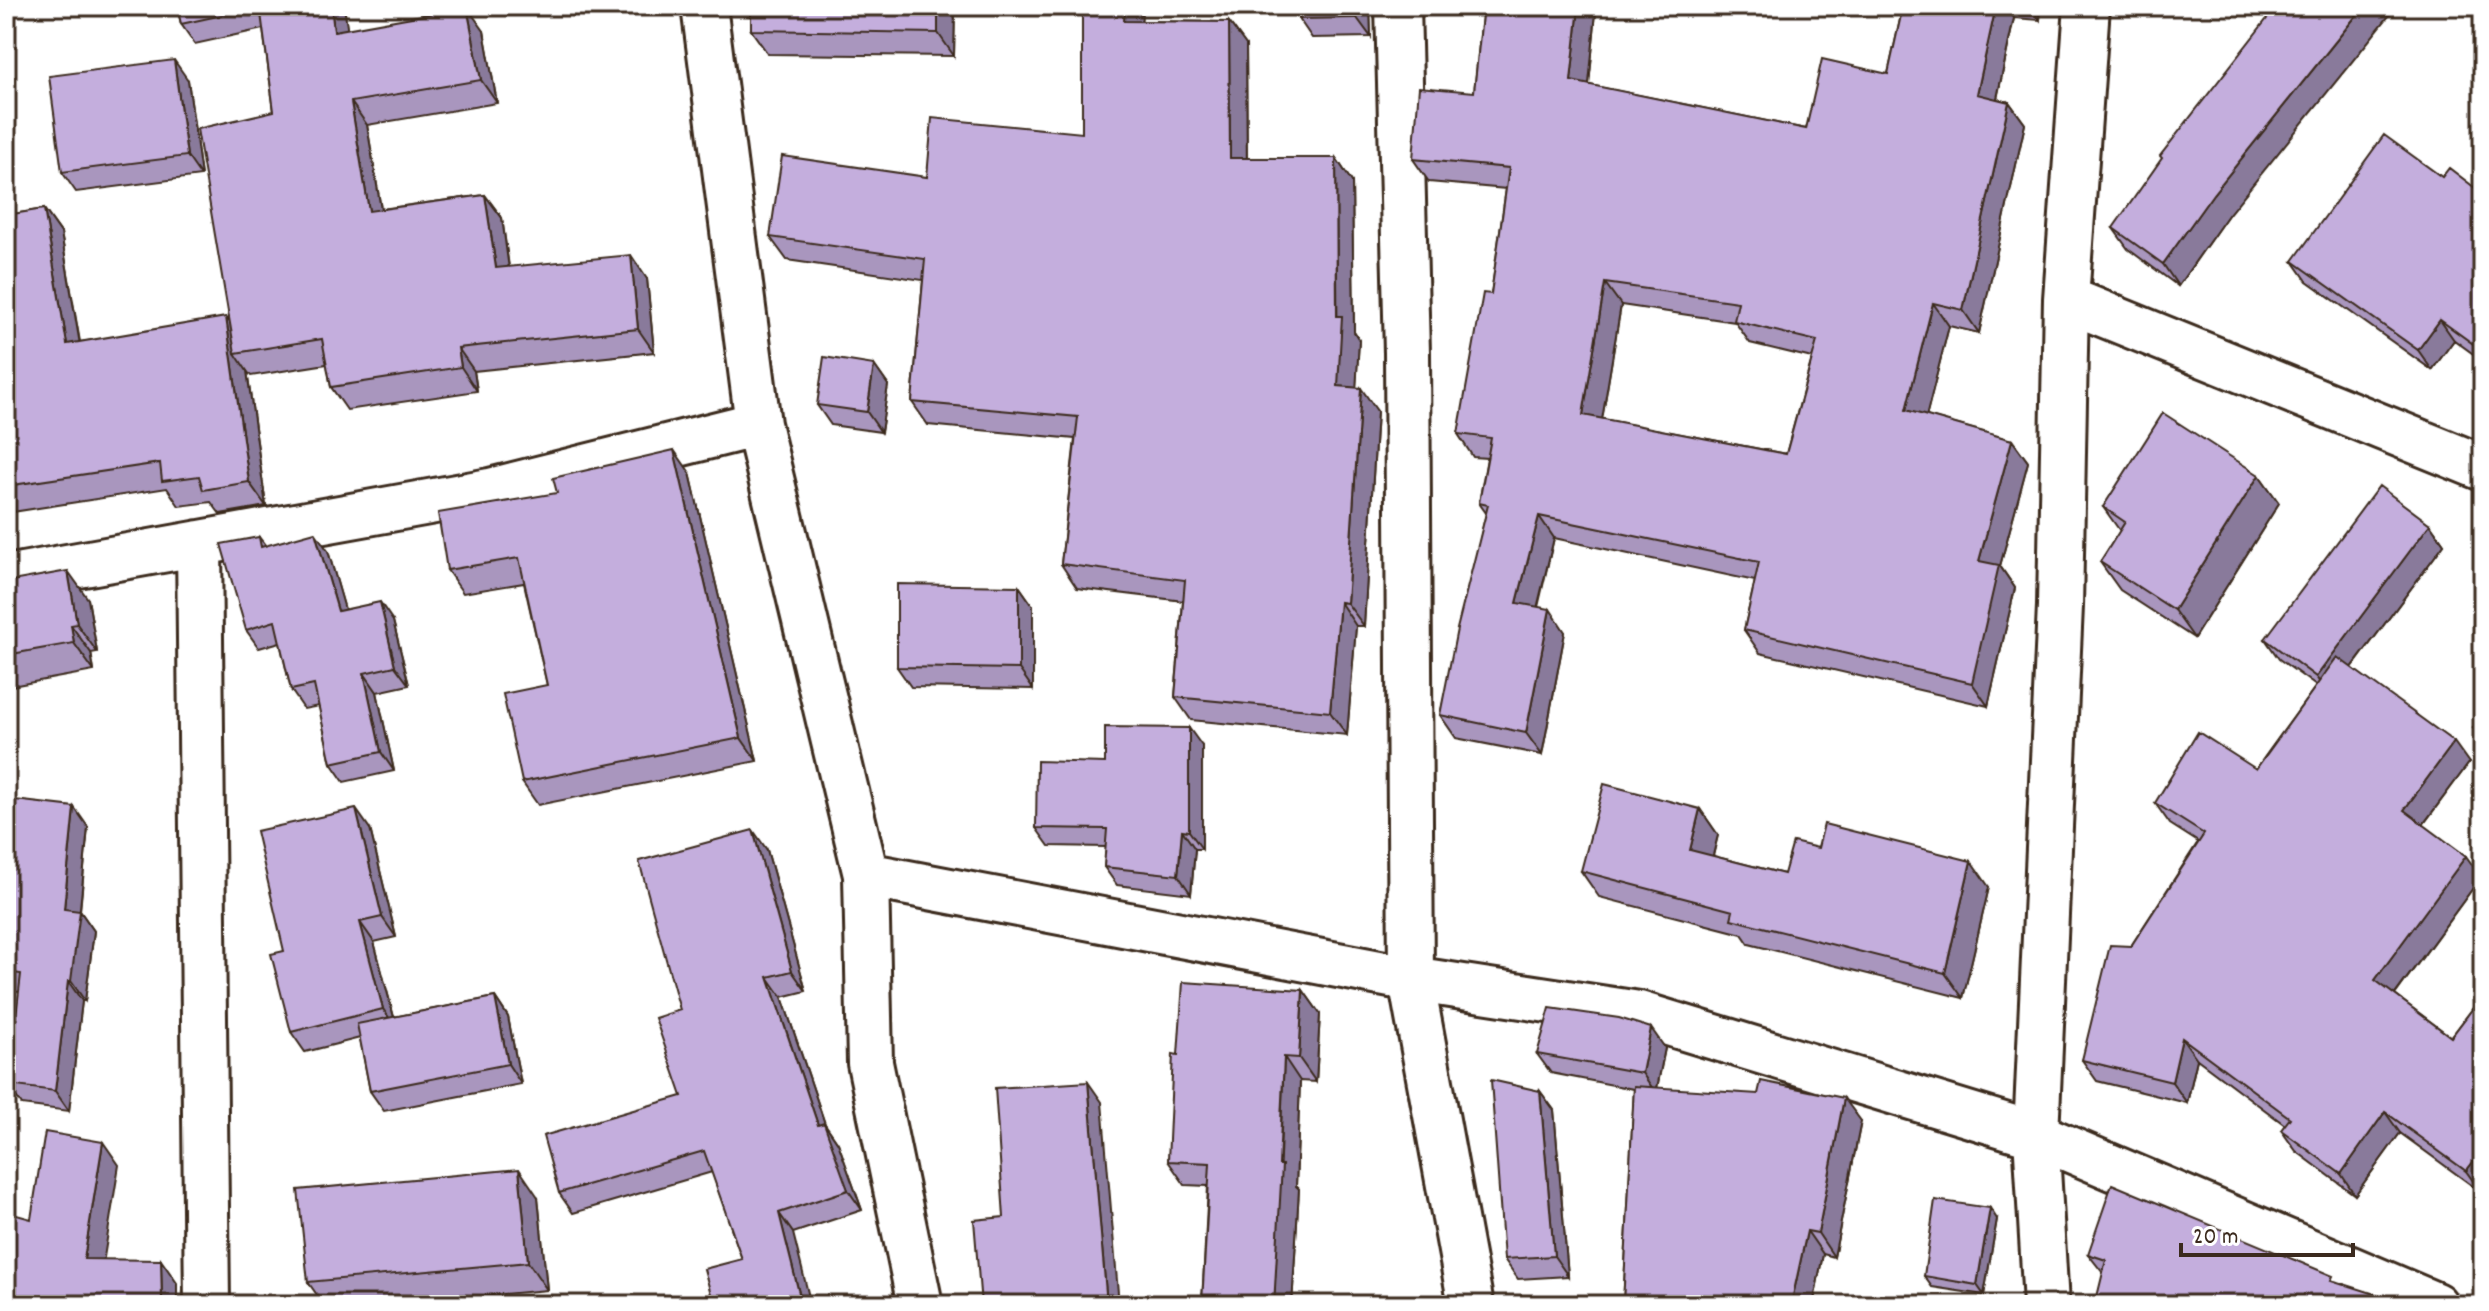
<svg xmlns="http://www.w3.org/2000/svg" width="2489" height="1311" font-family="Dekko,sans-serif">
	<style>
		.lines { fill: none; stroke-linecap: round; stroke-linejoin: round }
		.minor-casing { stroke: #3b2a1e; stroke-width: 50 }
		.minor { stroke: #fff; stroke-width: 44 }
		.wall { fill: #a996be; stroke: #3b2a1e; stroke-width: 2; fill-rule: evenodd }
		.shaded-wall { fill: #897a9b; stroke: #3b2a1e; stroke-width: 2 }
		.building { fill: #c4aedd; stroke: #3b2a1e; stroke-width: 2; fill-rule: evenodd }
	</style>
	<rect width="100%" height="100%" fill="#fff"/>
	<filter id="ink" filterUnits="userSpaceOnUse"><feTurbulence type="fractalNoise" baseFrequency=".0125" numOctaves="2"/><feDisplacementMap in="SourceGraphic" scale="16" xChannelSelector="R" yChannelSelector="G"/><feConvolveMatrix kernelMatrix="1 2 1 2 8 2 1 2 1" color-interpolation-filters="sRGB"/></filter>
	<g filter="url(#ink)">
		<g class="lines">
			<g class="minor-casing">
				<path id="minor" d="M704,6L758,424L866,875L870,1063L920,1305
					M1398,6L1407,353L1411,979L1471,1305
					M2066,299L2483,468
					M199,543L207,1305
					M6,578L490,491L758,424
					M866,875L1411,979L1639,1014L2036,1135L2435,1305
					M2046,1305L2036,1135L2060,606L2066,299L2087,6"/>
			</g>
			<use href="#minor" class="minor"/>
		</g>
		<path class="wall" d="M177,6H344L347,29L484,31L497,103L367,125L381,209L485,195L502,218L509,267L647,279L654,352L474,371L477,391L347,410L331,387L327,364L251,376L247,371L266,506L220,514L211,502L179,506L167,488L6,513V215L44,209L61,233L80,342L229,321L274,111L263,29L195,44L181,24Z
			M955,6L954,56L768,54L751,30Z
			M1078,6H1142L1141,21L1229,22L1246,45L1247,158H1336L1352,182L1354,332L1359,340L1356,387L1377,411L1364,626H1356L1347,735L1191,720L1175,697L1183,601L1077,588L1061,564L1075,439L928,425L912,402L923,280L787,260L770,237L927,177L1082,133V6Z
			M1370,6L1371,37L1312,38L1299,19Z
			M1483,6H1592L1596,12L1589,85L1806,129L1888,74L1903,6H2041L2040,20L2014,18L1997,99L2009,102L2025,124L1979,333L1949,326L1926,416L2012,440L2028,462L2000,566L2015,588L1988,706L1760,653L1744,630L1755,581L1554,538L1538,607L1565,632L1542,755L1456,738L1440,715L1486,513L1479,503L1487,458L1473,457L1458,434L1491,294L1506,189L1429,182L1413,159L1474,92ZM1621,305L1735,322L1750,343L1812,358L1786,454L1602,419Z
			M188,80L201,176L76,192L62,172Z
			M2442,177L2483,194V361L2454,340L2432,370L2307,281L2293,261Z
			M2228,215L2178,286L2128,249L2113,228Z
			M874,365L888,385L881,432L831,425L817,405Z
			M690,473L757,761L538,805L522,782L547,685L524,583L463,593L447,570Z
			M2259,475L2279,503L2194,638L2120,590L2100,562L2120,531L2103,507Z
			M2430,524L2444,544L2352,668L2469,763L2423,825L2481,877L2395,995L2451,1037L2483,995V1189L2481,1192L2400,1133L2355,1195L2296,1151L2281,1130L2285,1125L2197,1059L2187,1103L2097,1081L2082,1060L2131,946L2198,842L2170,824L2155,803L2256,769L2316,686L2279,659L2265,639Z
			M259,537L266,546L328,551L345,610L393,621L409,685L377,692L394,771L344,782L331,763L319,706L304,709L291,690L280,642L259,648L246,630Z
			M6,582L88,599L97,652L91,653L94,671L6,687Z
			M1019,586L1033,606V689L911,687L897,667Z
			M2483,715V742L2473,728Z
			M1202,746V849H1195L1191,894L1117,885L1104,867L1106,847L1049,846L1036,828L1105,763Z
			M6,799L88,827L80,911L94,931L85,1001H82L69,1111L22,1105L8,1085L19,992L6,990Z
			M1700,809L1718,835L1713,856L1784,874L1989,887L1963,998L1749,944L1742,934L1599,897L1581,871Z
			M370,829L396,937L374,942L394,1017L495,997L508,1017L521,1084L384,1111L370,1091L360,1038L305,1052L291,1032L284,951Z
			M767,850L806,991L782,997L825,1124L838,1143L862,1210L793,1233L742,1259L712,1172L573,1213L559,1193L682,1096L680,1010Z
			M1303,990L1320,1014L1316,1082L1300,1081L1296,1186L1299,1189L1292,1305H1160L1202,1303L1208,1186L1185,1185L1168,1161L1178,1055Z
			M1665,1048L1657,1088L1861,1121L1834,1257L1823,1254L1813,1305H1623L1634,1089L1551,1073L1537,1054Z
			M1540,1091L1554,1110L1568,1276L1518,1279L1504,1259Z
			M538,1197L547,1290L385,1305H324L308,1282Z
			M1997,1219L1984,1295L1932,1287L1924,1276Z
			M2088,1254L2338,1282L2103,1273Z"/>
		<path class="shaded-wall" d="M331,6H344L351,54L334,31Z
			M938,6H955L954,56L938,33Z
			M1125,6H1142L1141,44L1124,21Z
			M1357,6H1370L1371,37L1357,18Z
			M1579,6H1592L1596,12L1587,104L1571,81Z
			M1996,6H2006L2014,18L1993,117L1977,94Z
			M2030,6H2041L2040,20Z
			M2364,6H2397L2228,215L2178,286L2163,264L2213,194Z
			M467,7L484,31L497,103L481,80Z
			M1229,22L1246,45L1247,181L1230,158Z
			M174,60L188,80L201,176L187,156Z
			M351,102L367,125L385,234L369,211Z
			M2009,102L2025,124L1979,333L1963,310Z
			M1336,158L1352,182L1354,332L1359,340L1355,409L1338,386Z
			M485,195L502,218L512,291L496,268Z
			M44,209L61,233L84,368L67,344Z
			M631,255L647,279L654,352L638,329Z
			M1605,283L1621,305L1599,438L1583,415Z
			M1933,303L1949,326L1922,433L1906,410Z
			M226,317L243,341L235,353L247,371L266,506L249,482Z
			M2440,320L2454,340L2432,370L2418,350Z
			M458,348L474,371L477,391L461,367Z
			M874,365L888,385L881,432L867,412Z
			M1361,388L1377,411L1364,626L1347,603Z
			M2012,440L2028,462L2000,566L2015,588L1988,706L1972,683L1979,561Z
			M674,450L690,473L757,761L741,738Z
			M2259,475L2279,503L2194,638L2174,610Z
			M1539,516L1554,538L1533,625L1517,603Z
			M2430,524L2444,544L2330,697L2316,677Z
			M315,532L328,551L351,630L338,611Z
			M68,571L88,599L97,652L77,624Z
			M1019,586L1033,606V689L1019,669Z
			M380,602L393,621L409,685L395,666Z
			M1340,602L1356,626L1347,735L1330,712Z
			M1550,609L1565,632L1542,755L1526,733Z
			M71,625L91,653L94,671L74,643Z
			M364,673L377,692L394,771L381,752Z
			M1189,728L1202,746V849L1189,831Z
			M2454,742L2469,763L2418,831L2404,810Z
			M74,807L88,827L79,918L80,911L94,931L85,1001L71,981L64,909Z
			M356,809L370,829L396,937L382,917Z
			M1700,809L1718,835L1708,875L1690,850Z
			M753,830L767,850L806,991L792,971Z
			M1182,830L1195,849L1191,894L1178,875Z
			M2466,856L2481,877L2390,1001L2375,980Z
			M1971,861L1989,887L1963,998L1945,973Z
			M360,922L374,942L397,1029L383,1009Z
			M768,977L782,997L825,1124L838,1143L862,1210L848,1190L818,1125Z
			M68,981L82,1001L69,1111L55,1091Z
			M1303,990L1320,1014L1316,1082L1299,1058Z
			M495,997L508,1017L521,1084L508,1064Z
			M1651,1028L1665,1048L1656,1093L1642,1073Z
			M2182,1038L2197,1059L2187,1103L2172,1082Z
			M1284,1057L1300,1081L1296,1186L1299,1189L1292,1305H1274Z
			M1088,1082L1102,1102L1119,1305H1107Z
			M1540,1091L1554,1110L1568,1276L1554,1256Z
			M1844,1098L1861,1121L1834,1257L1818,1233Z
			M2385,1112L2400,1133L2355,1195L2341,1174Z
			M103,1142L119,1165L100,1282L84,1259Z
			M2483,1149V1189L2481,1192L2466,1171Z
			M519,1169L538,1197L547,1290L528,1262Z
			M1990,1208L1997,1219L1984,1295L1977,1285Z
			M779,1213L793,1233L811,1305H802Z
			M1807,1231L1823,1254L1813,1305H1791Z
			M161,1260L177,1283V1305H164L162,1301Z"/>
		<path class="building" d="M177,6H259V7L181,24Z
			M260,6H331L334,31L467,7L481,80L351,102L369,211L485,195L496,268L631,255L638,329L458,348L461,367L331,387L322,339L235,353L197,129L274,111Z
			M751,6H938V33L751,30Z
			M1082,6H1125L1124,21L1229,22L1230,158H1336L1337,316H1342L1338,386L1361,388L1347,603L1340,602L1330,712L1175,697L1185,580L1061,564L1078,417L912,402L925,259L770,237L782,156L927,177L932,118L1082,133Z
			M1299,6H1357V18L1299,19Z
			M1483,6H1579L1571,81L1806,129L1822,59L1888,74L1903,6H1996L1977,94L2009,102L1963,310L1933,303L1906,410L2012,440L1979,561L1999,565L1972,683L1744,630L1759,562L1539,516L1517,603L1550,609L1526,733L1440,715L1457,629L1488,505L1479,503L1491,438L1458,434L1483,293L1491,294L1509,168L1413,159L1419,87L1474,92ZM1605,283L1738,302L1734,321L1817,341L1786,454L1583,415Z
			M2277,6H2364L2213,194L2163,264L2113,228L2162,158L2160,156Z
			M174,60L187,156L62,172L49,76Z
			M2384,135L2442,177L2449,168L2483,194V351L2440,320L2418,350L2293,261Z
			M44,209L67,344L226,317L249,482L203,490L199,476L162,481L160,463L6,486V215Z
			M824,357L874,365L867,412L817,405Z
			M2163,413L2259,475L2174,610L2100,562L2125,522L2103,507Z
			M674,450L741,738L522,782L503,694L547,685L519,558L447,570L438,513L557,493L553,478Z
			M2379,486L2430,524L2316,677L2265,639Z
			M315,532L338,611L380,602L395,666L364,673L381,752L331,763L314,685L291,690L275,621L246,630L221,544L259,537L261,547Z
			M68,571L77,624L71,625L74,643L6,655V582Z
			M897,584L1019,586V669L897,667Z
			M2337,657L2454,742L2404,810L2466,856L2375,980L2451,1037L2483,995V1149L2466,1171L2385,1112L2341,1174L2281,1130L2290,1118L2182,1038L2172,1082L2082,1060L2110,945L2131,946L2204,834L2155,803L2198,732L2256,769Z
			M2483,715V736L2473,728Z
			M1105,727L1189,728V831L1182,830L1178,875L1104,867L1107,829L1036,828L1037,761L1105,763Z
			M1604,784L1700,809L1690,850L1784,874L1793,842L1818,848L1824,824L1971,861L1945,973L1731,919L1733,911L1581,871Z
			M6,799L74,807L64,909L80,911L71,981H68L55,1091L8,1085L21,974L6,972Z
			M356,809L382,917L360,922L383,1009L291,1032L271,954L284,951L256,831Z
			M753,830L792,971L768,977L818,1125L824,1123L848,1190L779,1213L802,1305H714L704,1269L742,1259L704,1151L559,1193L543,1136L682,1096L655,1018L680,1010L639,861Z
			M1183,982L1303,990L1299,1058L1284,1057L1279,1165H1282L1274,1305H1160L1161,1302L1202,1303L1210,1163L1168,1161L1173,1054L1178,1055Z
			M495,997L508,1064L370,1091L357,1024Z
			M1550,1008L1619,1018L1651,1028L1642,1073L1537,1054Z
			M1491,1080L1540,1091L1554,1256L1504,1259Z
			M1761,1081L1844,1098L1818,1233L1807,1231L1791,1305H1623L1634,1086L1758,1094Z
			M1088,1082L1107,1305H981L974,1220L1004,1217L995,1088Z
			M45,1132L103,1142L84,1259L161,1260L162,1301L170,1303L169,1305H6V1212L31,1219Z
			M519,1169L528,1262L308,1282L298,1190Z
			M2112,1184L2333,1276L2331,1280L2375,1294L2402,1305H2095L2106,1260L2088,1254Z
			M1935,1200L1990,1208L1977,1285L1924,1276Z"/>
	</g>
	<rect width="2489" height="1311" fill="none" stroke="#fff" stroke-width="32"/>
	<rect x="16" y="16" width="2457" height="1279" fill="none" stroke="#3b2a1e" stroke-width="3" filter="url(#ink)"/>
	<path d="M2181 1243v12h172v-12" fill="none" stroke="#3b2a1e" stroke-width="4"/>
	<text x="2193" y="1243" font-size="24" fill="#3b2a1e" stroke="#ffffff" stroke-width="6" paint-order="stroke">20 m</text>
</svg>
